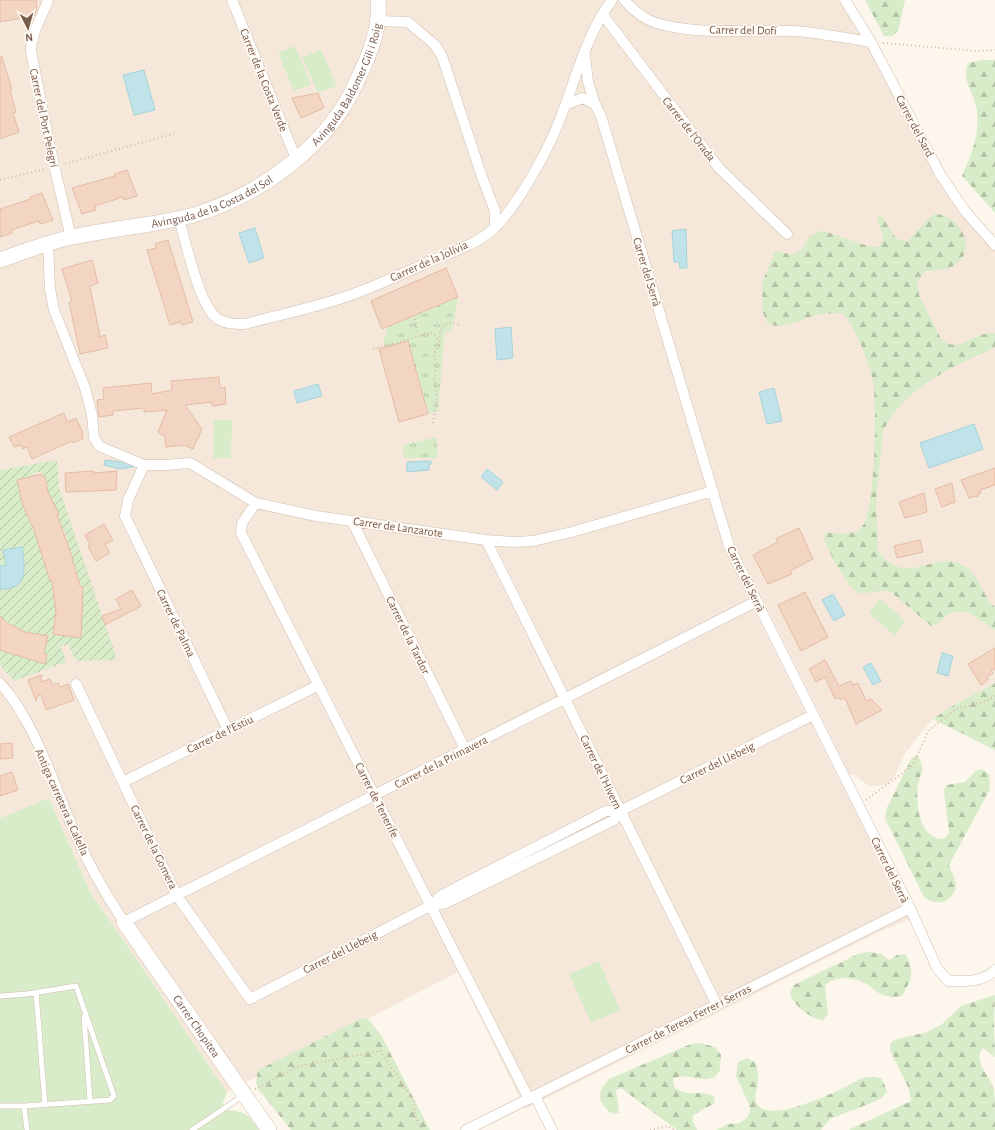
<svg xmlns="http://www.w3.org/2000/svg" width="995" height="1130" font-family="'Alegreya Sans',sans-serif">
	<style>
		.residential { fill: #f5e8da }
		.grass { fill: url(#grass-tufts) }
		.forest { fill: url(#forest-firs) }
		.park { fill: #d8ecc9 }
		.garden { fill: url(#garden-furrows); fill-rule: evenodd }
		.water { fill: #bfe3e8; stroke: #a5d3da }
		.building { fill: #f3d5c3; stroke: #e6bba3 }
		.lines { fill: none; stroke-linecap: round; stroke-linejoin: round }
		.lane-casing { stroke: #d1beb0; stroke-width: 6 }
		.street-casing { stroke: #d1beb0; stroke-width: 11 }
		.secondary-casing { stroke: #d6c0b0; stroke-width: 16 }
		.path { stroke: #d9b8a5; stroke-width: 2; stroke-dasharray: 1 3; stroke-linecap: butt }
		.lane { stroke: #fff; stroke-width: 5 }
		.street { stroke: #fff; stroke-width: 10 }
		.secondary { stroke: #fff; stroke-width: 15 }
		.labels { text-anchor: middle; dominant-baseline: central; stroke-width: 3.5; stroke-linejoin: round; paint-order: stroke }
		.street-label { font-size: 12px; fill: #7a5c4d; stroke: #fffaf3 }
	</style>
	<defs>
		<pattern id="grass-tufts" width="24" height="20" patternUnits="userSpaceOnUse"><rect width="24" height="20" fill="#d8ecc9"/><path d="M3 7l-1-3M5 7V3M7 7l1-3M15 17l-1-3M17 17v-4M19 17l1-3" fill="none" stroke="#b4c2a5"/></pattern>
		<pattern id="forest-firs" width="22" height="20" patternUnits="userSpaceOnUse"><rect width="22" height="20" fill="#d8ecc9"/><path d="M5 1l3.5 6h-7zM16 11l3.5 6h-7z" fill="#b4c2a5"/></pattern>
		<pattern id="garden-furrows" width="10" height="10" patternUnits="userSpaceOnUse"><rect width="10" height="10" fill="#d8ecc9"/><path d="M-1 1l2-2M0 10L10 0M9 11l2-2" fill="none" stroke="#b4c2a5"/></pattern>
	</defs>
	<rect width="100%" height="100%" fill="#fdf6ec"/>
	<path class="residential" d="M0,0H845L940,174L995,245V683L952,706L933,719L918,736L905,754L893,779L887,784L878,786H869L853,774L845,779L916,917L886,929L525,1109L458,972L227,1092L89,890L49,798L0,818Z"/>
	<path class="grass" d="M458,297L452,330L445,332L438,411L428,414L408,341L385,348L383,337L387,335L386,328Z
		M437,437V458H404L403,445Z"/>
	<path class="forest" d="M865,0H905L898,31L892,36H884Z
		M981,60H995V213L962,176C972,152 979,138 977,111C975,93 961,82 968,63Z
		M935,214C961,215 978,250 955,265C945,271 935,270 925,271L917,282L919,295L941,339C959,356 975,330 995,333V347C951,369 906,385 883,431L876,503L878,550C907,591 932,548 964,566C979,574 982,596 995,607V630C982,622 966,605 949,614C943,618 938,625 931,626L891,592C880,589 870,594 860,593C848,591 828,550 824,539L826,533C836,532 854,536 861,528C876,515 877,403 873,382C869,363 856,326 842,313C833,313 823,313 814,316C799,320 781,331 767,323L763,312L762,283L775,252C782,251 788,256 796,253C809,248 804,232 824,231L871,247H879L884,238L877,221L879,216L883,217C889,227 894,243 908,241L930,217Z
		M995,683V750L933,719L952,706Z
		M918,756C926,770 921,771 918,785C916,795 918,819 924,827C927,833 933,836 938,839L945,838L949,833L944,791L946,785L965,782L976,771L981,769L989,774L990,789L949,865C951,871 957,881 956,886C953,903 936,907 924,897L885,818L886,810L912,757Z
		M870,952L881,954L889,960L897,955L906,954C914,975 913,976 902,996C895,997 888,998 881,994C876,992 872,988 868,985C856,977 834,975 825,986L828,1013L824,1020C811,1020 793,1005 790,993L794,985L860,953Z
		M995,995L994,1029L995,1057L983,1048C972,1060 990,1077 994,1089C995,1099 995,1119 995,1130H848L911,1101L909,1089L890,1050V1044L894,1040L927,1032L941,1025L961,1006Z
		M360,1019H368L381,1035L430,1130H291L259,1090L256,1083L258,1070Z
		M700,1043L715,1047L721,1055L720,1070L715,1077C697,1084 689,1071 673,1079L674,1087C690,1099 700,1088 714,1097L715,1103L693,1115V1122L697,1130H677L621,1088L616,1090L619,1113L613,1114C597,1103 596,1093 609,1079L691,1044Z
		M747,1058L755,1062C757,1068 758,1074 758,1080C758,1088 753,1097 757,1104C770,1126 845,1088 860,1079C868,1077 875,1076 882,1079L887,1091L883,1097L876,1101L830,1119L821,1130H716L728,1124L739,1123L747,1118L750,1112L749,1104L736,1076L738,1062Z"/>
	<path class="park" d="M295,46L311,85L294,91L278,53Z
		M321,49L337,86L318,93L302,58Z
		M214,420H232L231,458H213Z
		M880,599L906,621L894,635L869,613Z
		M49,798L89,890L227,1092L223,1103V1110C243,1111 248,1112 259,1130H0V818Z
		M599,961L620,1010L591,1023L569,974Z"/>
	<path class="garden" d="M57,460L59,487L117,660L79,661L75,659L68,644L61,647L66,662L14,681L0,665V650L41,663L42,661H45L47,655L44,654L48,636L25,632L0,618V589L14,587L20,583L24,557L22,547L5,555L6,564L4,566H0V470ZM35,472H42V477L46,476L48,494L59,514L57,515L59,520L34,530L23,506L17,480L36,478ZM61,530H64L69,548L68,554H71L77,576L51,581ZM80,582V586L83,587L81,638L53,634L56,612L71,583Z"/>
	<path class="water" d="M144,70L155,110L134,115L123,75Z
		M255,228L264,258L249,263L239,233Z
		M686,229L687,268H680L679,262H674L672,231Z
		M511,327L513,358L497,360L495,329Z
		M318,384L322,396L297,403L294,391Z
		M774,388L782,421L767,424L759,392Z
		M974,424L983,449L929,468L920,443Z
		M105,460L144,465L120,469L104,465Z
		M431,461V464L429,465V470L407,472V462Z
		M487,469L503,482L497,490L481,477Z
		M22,547C25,568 29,590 0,589V566H4L6,564L3,550Z
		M833,594L845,615L834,621L822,600Z
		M942,653L953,656L948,676L937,673Z
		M871,663L881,681L873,685L863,667Z"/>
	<path class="building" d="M0,0H36L37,9L34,16L0,22Z
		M0,57H2L12,90L10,91L16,112L13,113L19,132L0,139Z
		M318,93L324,108L301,118L292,98Z
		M127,170L137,196L124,200L123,197L95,206L96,210L82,214L72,188L115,176L114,174Z
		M42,193L53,220L40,224L39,221L11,230L12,233L0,237V209L31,199L30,197Z
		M168,240L193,322L182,325L181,322L170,325L147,250L156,248L155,244Z
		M92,260L98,283L90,286L100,337L105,335L108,348L80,354L69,302L72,301L62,269Z
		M446,268L458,297L382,329L371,301Z
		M408,341L428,414L399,422L379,349Z
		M219,377L220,388L225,387L226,404L212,406V402L185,405L202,429L193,449L184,445L166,447L165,437L158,432L167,410L144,412V408L113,411V415L99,417L97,400L104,399L103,388L151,383L152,394L172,390L171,381Z
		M64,413L67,422L76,418L82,431L83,439L73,443L72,441L32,459L27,447L23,449L21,445L14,447L9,437Z
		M995,468V485L980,490L981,493L978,494V496L969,498L961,480Z
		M94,471V473L117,471L116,490L66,492L65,473Z
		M42,474V477L45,476L48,492L59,514L57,515L71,554L80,586L83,587L81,638L53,634L56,612L52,580L50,581L34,530L23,506L17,480Z
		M952,483L955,502L942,507L935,489Z
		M924,493L927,512L905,518L899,502Z
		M104,524L113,540L105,544L110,553L96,561L88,546L90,544L85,535Z
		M799,528L813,559L790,571L792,574L768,584L753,555L778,542L776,539Z
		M920,540L923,552L897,558L894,546Z
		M132,590L141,606L105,625L102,616L121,609L116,599Z
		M805,592L828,637L801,651L778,605Z
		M0,616L7,623L25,632L48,636L44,654L47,655L45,664L0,650Z
		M995,648V669L991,671L993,673L987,677L988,680L981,685L968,664Z
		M825,660L839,686L851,681L853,685L858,683L866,701L871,699L882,710L856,724L845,698L840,700L838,697L835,699L825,677L816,682L809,669Z
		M42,675L40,682L50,679L53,685L58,683L60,687L68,684L74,700L46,710L41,695L37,696L36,701L28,680Z
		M12,743L13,758L0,759V744Z
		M12,772L18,790L0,796V776Z"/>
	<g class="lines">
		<g class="lane-casing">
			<path id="lane" d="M36,992L45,1105
				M0,996L27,994L76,986L114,1096L110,1100L24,1106H0
				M84,1017L90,1101
				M24,1106L27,1130
				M192,1130L244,1095"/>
		</g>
		<g class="street-casing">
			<path id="street" d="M48,0C42,17 31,33 31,51L49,143L71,238
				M232,0L296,159
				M624,0C632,9 643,19 656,23C701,36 749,29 795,31C820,33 846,38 871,42
				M845,0L871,42L940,174L965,211L995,245
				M603,15L719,168L787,234
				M379,21L408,22L435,45L442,56L481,174L495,211V227
				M585,55L588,82L595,104
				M567,104L583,98L595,104L601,116L729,546L910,908L937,968L948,981C966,981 982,983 995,970
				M179,219C186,242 199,306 218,319C226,324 235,324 245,324C281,314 320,307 356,293C381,284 406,272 431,261C450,253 474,245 490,232C512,214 540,164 552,138C573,93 582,40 612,0
				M48,244L50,289L54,310L85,388L92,415L94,437L99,446L144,465
				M256,503L242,523L241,533L529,1099
				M352,521L465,749
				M486,540L717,1005
				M0,683C35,722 51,778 72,826C86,860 104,892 124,922L757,601
				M76,684L177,896L250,999L430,906L442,895L606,811H620L813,715
				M228,730L125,516L128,500L144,465H165L190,463L256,503L316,516L486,540L515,542L533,541L572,532L713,491
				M123,782L317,686
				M431,906L446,903L614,820L620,811
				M535,1096L552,1130
				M466,1130L910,908"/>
		</g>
		<g class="secondary-casing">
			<g id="secondary">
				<path id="s1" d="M0,260C23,252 48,242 72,237C98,232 124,228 150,224C165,221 182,219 197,214C263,193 329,145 357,81C369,56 381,28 378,0"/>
				<path id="s2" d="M124,922L269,1130"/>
			</g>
		</g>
		<path class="path" d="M883,43L977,51L995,50
			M65,164L176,133
			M0,180L45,169
			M415,319L418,335
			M373,349L431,333L436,336L438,342
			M433,423L437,398L434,378L437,366L434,354L440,340V331L445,324L450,323L459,325
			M866,800L912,766L929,730L956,709L986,701L995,696
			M255,1089L299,1066L380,1051L414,1101L415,1115L421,1130
			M650,1130L668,1126L675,1130"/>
		<use href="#lane" class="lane"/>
		<use href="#street" class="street"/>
		<use href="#secondary" class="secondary"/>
	</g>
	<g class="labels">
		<g class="street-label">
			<text transform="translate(743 30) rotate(1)">Carrer del Dofí</text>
			<text transform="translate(264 80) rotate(68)">Carrer de la Costa Verde</text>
			<text stroke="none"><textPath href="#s1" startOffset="409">Avinguda Baldomer Gili i Roig</textPath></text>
			<text transform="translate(44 118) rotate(78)">Carrer del Port Pelegrí</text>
			<text transform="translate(915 126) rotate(62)">Carrer del Sard</text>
			<text transform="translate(689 129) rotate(52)">Carrer de l'Orada</text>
			<text stroke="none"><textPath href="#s1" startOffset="221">Avinguda de la Costa del Sol</textPath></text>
			<text transform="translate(429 261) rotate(-24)">Carrer de la Jolívia</text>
			<text transform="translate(647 272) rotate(73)">Carrer del Serrà</text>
			<text transform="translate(398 527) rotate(8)">Carrer de Lanzarote</text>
			<text transform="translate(746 579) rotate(64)">Carrer del Serrà</text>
			<text transform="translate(176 623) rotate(64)">Carrer de Palma</text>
			<text transform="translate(408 635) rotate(64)">Carrer de la Tardor</text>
			<text transform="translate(220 734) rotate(-26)">Carrer de l'Estiu</text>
			<text transform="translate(441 762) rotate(-27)">Carrer de la Primavera</text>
			<text transform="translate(717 763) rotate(-26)">Carrer del Llebeig</text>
			<text transform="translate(601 772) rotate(64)">Carrer de l'Hivern</text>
			<text transform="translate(377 800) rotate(63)">Carrer de Tenerife</text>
			<text transform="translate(62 802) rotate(66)">Antiga carretera a Calella</text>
			<text transform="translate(154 847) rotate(64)">Carrer de la Gomera</text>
			<text transform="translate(890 870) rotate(64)">Carrer del Serrà</text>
			<text transform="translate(340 952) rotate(-27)">Carrer del Llebeig</text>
			<text transform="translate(688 1019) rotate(-27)">Carrer de Teresa Ferrer i Serras</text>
			<text stroke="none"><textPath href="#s2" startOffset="127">Carrer Chopitea</textPath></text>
		</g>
	</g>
	<g transform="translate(28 28) rotate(174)" stroke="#fffaf3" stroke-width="3" paint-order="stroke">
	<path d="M0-3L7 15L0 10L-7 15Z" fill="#7a5c4d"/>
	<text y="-6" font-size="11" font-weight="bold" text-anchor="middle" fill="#7a5c4d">N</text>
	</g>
</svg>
